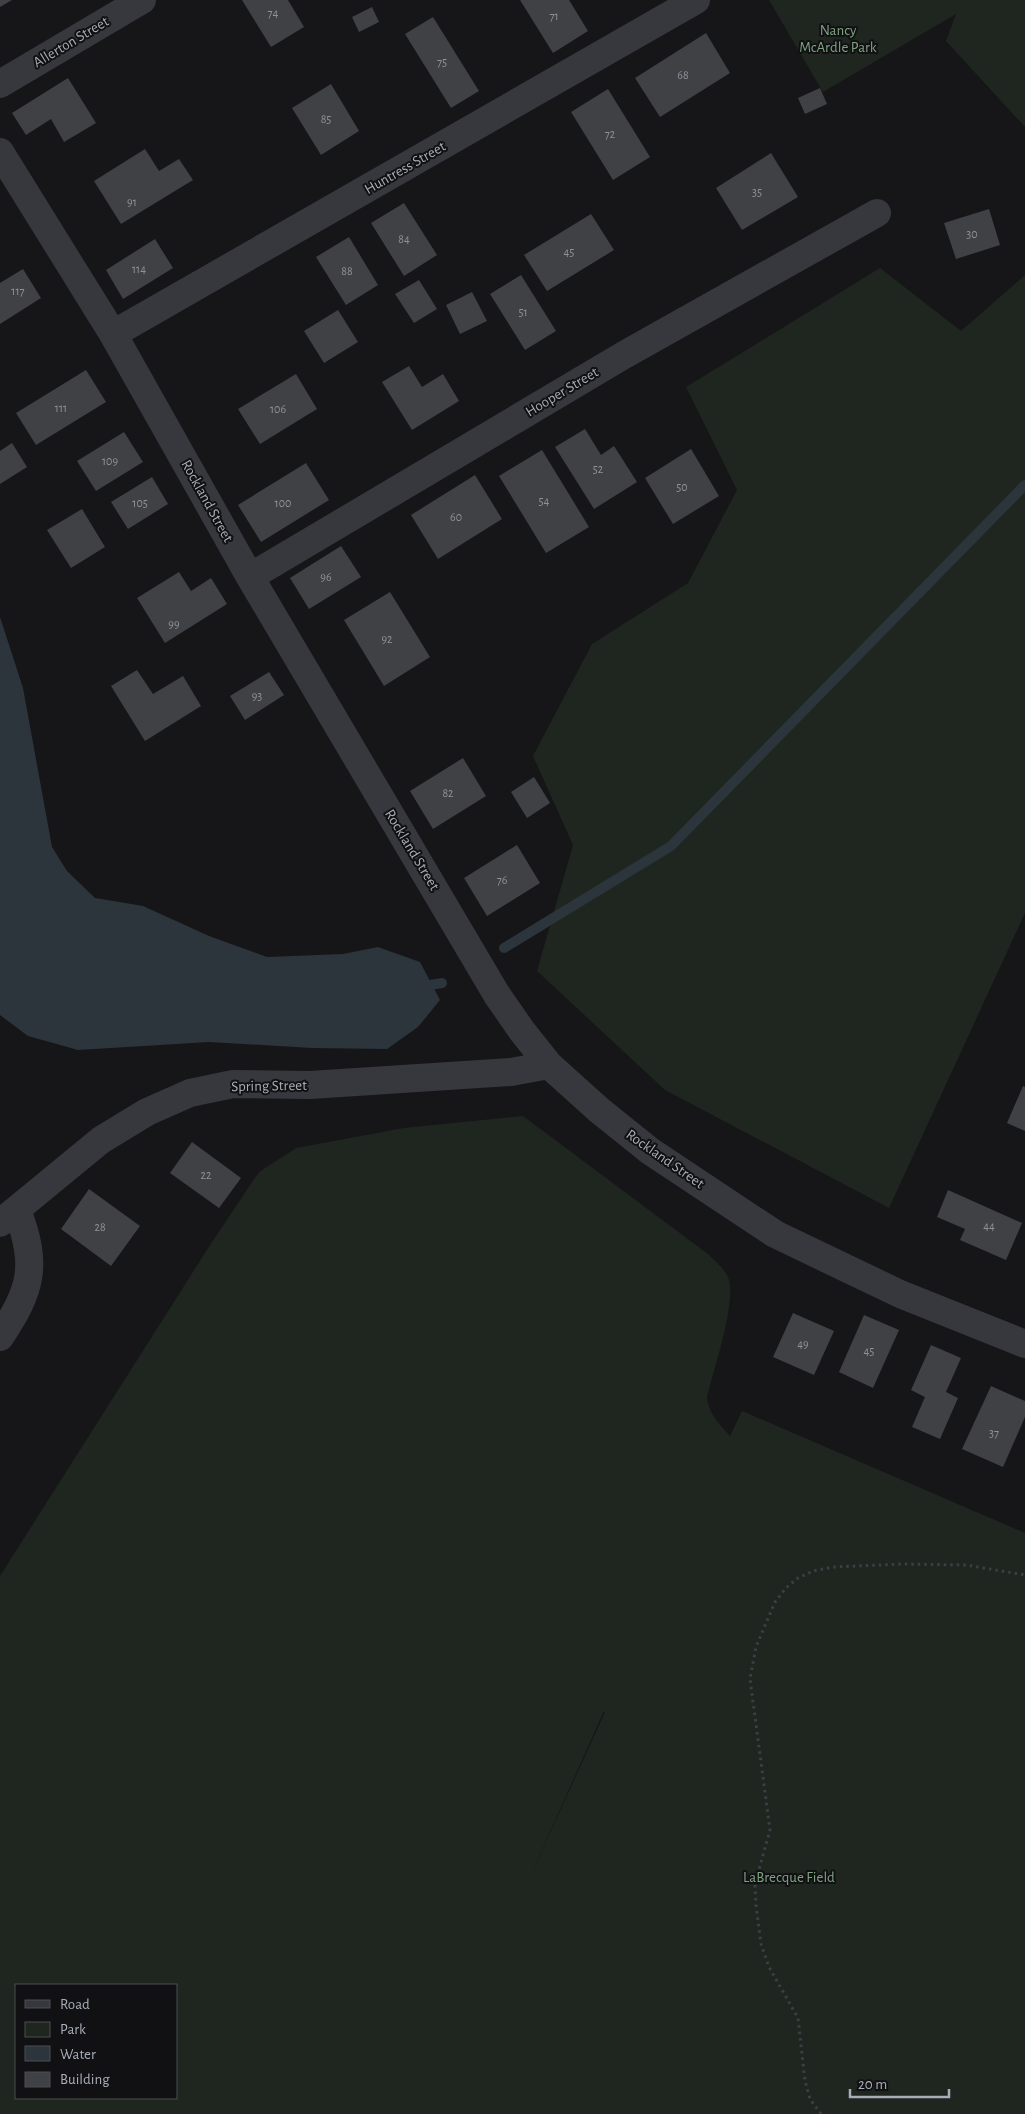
<svg xmlns="http://www.w3.org/2000/svg" width="1025" height="2114" font-family="'Alegreya Sans',sans-serif">
	<style>
		.green { fill: #1e261f; fill-rule: evenodd }
		.water { fill: #2c353c }
		.lines { fill: none; stroke-linecap: round; stroke-linejoin: round }
		.stream { stroke: #2c353c; stroke-width: 10 }
		.building { fill: #404145 }
		.path { stroke: #3d3f44; stroke-width: 3; stroke-dasharray: 2.5 4; stroke-linecap: butt }
		.street { stroke: #37383d; stroke-width: 28 }
		.labels { text-anchor: middle; dominant-baseline: central; stroke-width: 4; stroke-linejoin: round; paint-order: stroke }
		.number-label { font-size: 12px; fill: #8e929b }
		.park-label { font-size: 15px; fill: #7fa381; stroke: #111113 }
		.street-label { font-size: 15px; fill: #a8adb8; stroke: #111113 }
	</style>
	<rect width="100%" height="100%" fill="#161618"/>
	<path class="green" d="M769,0H1025V127L946,41L956,14L823,92Z
		M880,268L961,331L1025,275V913L889,1208L665,1090L537,971L573,845L533,756L592,644L688,583L737,490L686,387Z
		M523,1116L708,1254C715,1261 723,1267 728,1277C738,1298 713,1372 707,1397C709,1415 719,1423 730,1436L742,1411L1025,1533V2114H0V1576L212,1242L259,1172L296,1148L404,1128ZM604,1711L605,1712L529,1879ZM16,1985H176V2098H16Z"/>
	<path class="water" d="M0,617L23,688L52,847L67,871L95,898L143,906L209,936L267,957L343,954L378,947L420,962L440,1000L418,1027L387,1049L312,1048L209,1042L78,1050L28,1036L0,1015Z"/>
	<g class="lines">
		<path class="stream" d="M504,948L671,846L1025,485
			M418,987L442,983"/>
	</g>
	<path class="building" d="M0,0H12L0,7Z
		M242,0H288L304,27L271,47Z
		M520,0H569L588,31L553,53Z
		M372,7L379,22L359,32L352,17Z
		M433,17L479,91L451,108L405,34Z
		M706,33L730,73L660,117L635,78Z
		M68,78L96,123L64,142L51,119L26,135L12,113Z
		M331,84L359,131L321,155L292,108Z
		M820,88L827,104L805,114L798,98Z
		M608,89L650,157L613,180L571,112Z
		M145,149L159,171L179,159L193,180L121,224L94,181Z
		M771,153L798,197L742,230L716,188Z
		M404,203L437,255L404,276L371,223Z
		M989,209L1000,245L956,259L944,223Z
		M591,214L614,250L547,291L524,255Z
		M349,237L378,285L346,305L316,257Z
		M155,239L173,268L123,299L106,270Z
		M23,269L41,298L0,324V283Z
		M521,275L556,331L525,350L490,294Z
		M419,280L437,309L414,323L395,294Z
		M472,292L487,321L460,334L446,305Z
		M338,310L358,342L324,363L304,331Z
		M409,366L422,387L443,374L459,401L412,430L382,382Z
		M86,370L106,402L36,445L16,413Z
		M296,374L317,409L260,444L238,409Z
		M585,429L601,455L614,446L637,482L594,509L555,447Z
		M124,432L143,462L96,491L77,461Z
		M12,443L27,467L0,484V451Z
		M691,449L719,496L673,524L645,478Z
		M542,450L589,527L546,553L499,476Z
		M306,463L329,500L261,542L238,505Z
		M475,475L502,519L438,559L411,515Z
		M152,477L168,504L128,529L111,502Z
		M82,509L105,547L71,568L47,530Z
		M341,546L361,577L309,609L290,578Z
		M179,572L191,591L211,578L227,604L165,643L137,598Z
		M390,592L430,657L384,686L344,620Z
		M137,670L153,694L183,676L201,706L145,741L111,686Z
		M269,672L284,695L245,720L230,696Z
		M463,758L486,796L433,829L410,791Z
		M534,777L550,803L527,818L511,792Z
		M517,845L540,883L487,916L464,878Z
		M1023,1086L1025,1087V1131L1007,1123Z
		M192,1142L241,1178L219,1208L170,1173Z
		M89,1189L140,1226L111,1266L61,1229Z
		M948,1190L1022,1223L1006,1260L960,1240L965,1229L937,1217Z
		M793,1313L834,1331L814,1375L773,1357Z
		M864,1315L899,1330L873,1388L839,1372Z
		M931,1345L961,1358L946,1392L958,1398L940,1439L912,1427L925,1397L911,1390Z
		M991,1386L1025,1401V1417L1003,1467L962,1449Z"/>
	<g class="lines">
		<path class="path" d="M821,2114L810,2099L805,2081L798,2018L769,1967L761,1944L756,1906L755,1884L770,1830L750,1679L756,1647L775,1602L786,1588L798,1578L813,1571L833,1567L903,1564L966,1565L1025,1575"/>
		<path class="street" d="M0,84L142,0
			M0,152L113,334L250,577L497,995L522,1031L549,1065L599,1110L650,1151L775,1234L900,1294L1025,1344
			M113,334L696,0
			M250,577L624,355L877,213
			M0,1223L101,1140L147,1112L190,1093L233,1084L310,1085L511,1072L549,1065
			M0,1337C32,1289 38,1265 17,1210"/>
	</g>
	<g class="labels">
		<g class="number-label">
			<text x="273" y="13">74</text>
			<text x="554" y="16">71</text>
			<text x="442" y="62">75</text>
			<text x="683" y="75">68</text>
			<text x="326" y="119">85</text>
			<text x="610" y="134">72</text>
			<text x="757" y="192">35</text>
			<text x="132" y="202">91</text>
			<text x="972" y="234">30</text>
			<text x="404" y="239">84</text>
			<text x="569" y="252">45</text>
			<text x="139" y="269">114</text>
			<text x="347" y="271">88</text>
			<text x="18" y="291">117</text>
			<text x="523" y="312">51</text>
			<text x="61" y="408">111</text>
			<text x="278" y="409">106</text>
			<text x="110" y="461">109</text>
			<text x="598" y="469">52</text>
			<text x="682" y="487">50</text>
			<text x="544" y="501">54</text>
			<text x="140" y="503">105</text>
			<text x="283" y="503">100</text>
			<text x="456" y="517">60</text>
			<text x="326" y="577">96</text>
			<text x="174" y="624">99</text>
			<text x="387" y="639">92</text>
			<text x="257" y="696">93</text>
			<text x="448" y="793">82</text>
			<text x="502" y="880">76</text>
			<text x="206" y="1175">22</text>
			<text x="989" y="1226">44</text>
			<text x="100" y="1227">28</text>
			<text x="803" y="1344">49</text>
			<text x="869" y="1351">45</text>
			<text x="994" y="1433">37</text>
		</g>
		<g class="park-label">
			<text x="838" y="30">Nancy<tspan x="838" dy="17">McArdle Park</tspan></text>
			<text x="789" y="1877">LaBrecque Field</text>
		</g>
		<g class="street-label">
			<text transform="translate(71 42) rotate(-31)">Allerton Street</text>
			<text transform="translate(405 168) rotate(-30)">Huntress Street</text>
			<text transform="translate(562 392) rotate(-31)">Hooper Street</text>
			<text transform="translate(207 501) rotate(61)">Rockland Street</text>
			<text transform="translate(412 850) rotate(59)">Rockland Street</text>
			<text transform="translate(269 1086) rotate(-1)">Spring Street</text>
			<text transform="translate(665 1159) rotate(35)">Rockland Street</text>
		</g>
	</g>
	<rect x="15" y="1984" width="162" height="115" fill="#111113" stroke="#4d4f55"/>
	<rect x="25" y="2000" width="25" height="8" fill="#37383d" stroke="#4d4f55"/>
	<text x="60" y="2009" font-size="15" fill="#a8adb8">Road</text>
	<rect x="25" y="2022" width="25" height="15" fill="#1e261f" stroke="#4d4f55"/>
	<text x="60" y="2034" font-size="15" fill="#a8adb8">Park</text>
	<rect x="25" y="2046" width="25" height="15" fill="#2c353c" stroke="#4d4f55"/>
	<text x="60" y="2059" font-size="15" fill="#a8adb8">Water</text>
	<rect x="25" y="2072" width="25" height="15" fill="#404145" stroke="#4d4f55"/>
	<text x="60" y="2084" font-size="15" fill="#a8adb8">Building</text>
	<path d="M850 2089v8h99v-8" fill="none" stroke="#a8adb8" stroke-width="2.5"/>
	<text x="858" y="2089" font-size="15" fill="#a8adb8" stroke="#111113" stroke-width="4" paint-order="stroke">20 m</text>
</svg>
